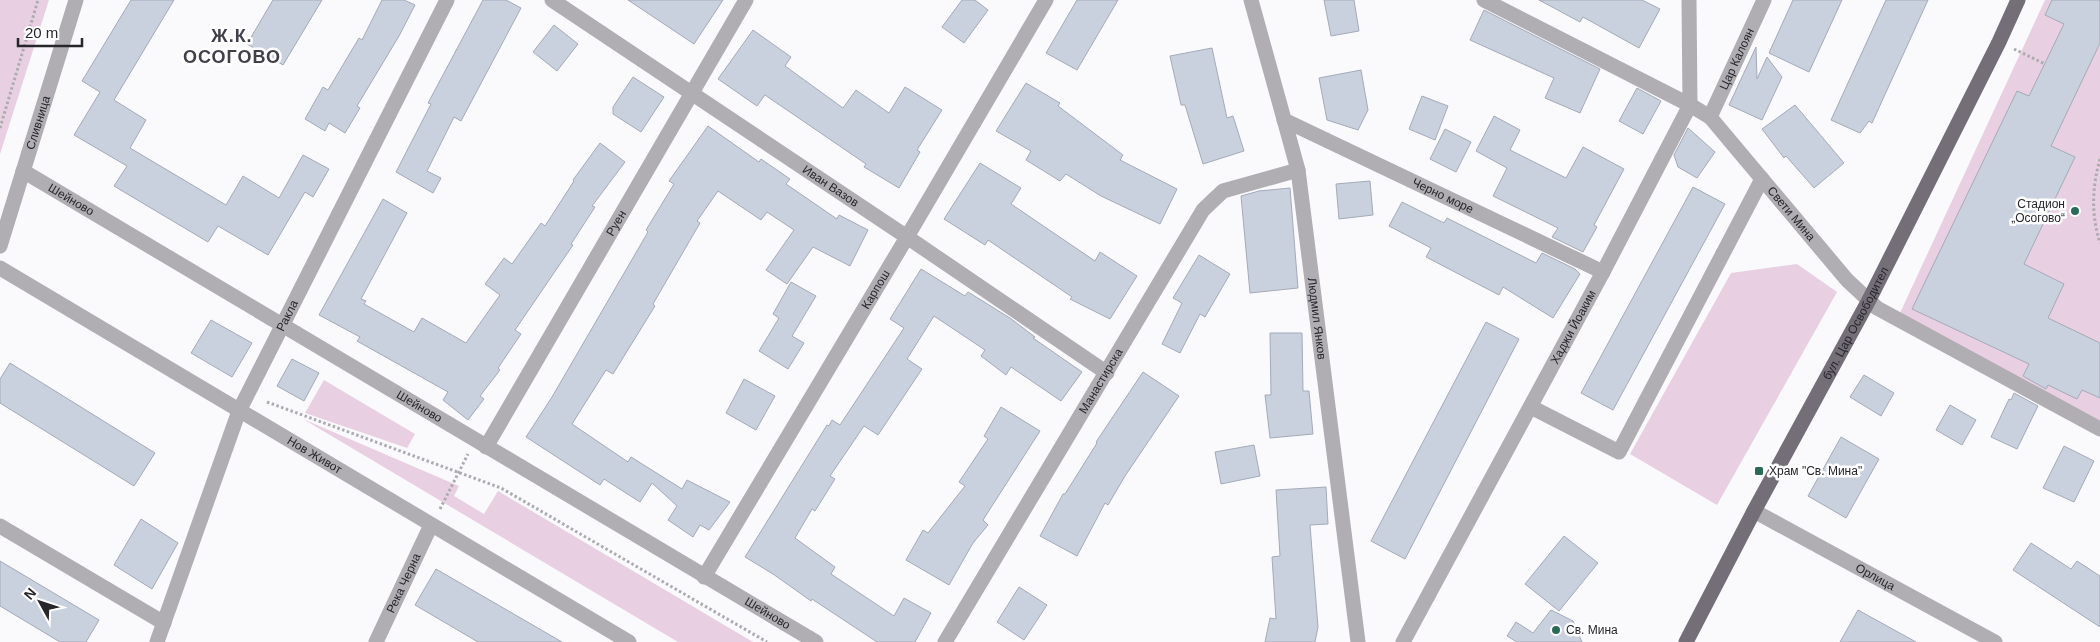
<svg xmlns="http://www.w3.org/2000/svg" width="2100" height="642" font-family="Helvetica,sans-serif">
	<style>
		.green { fill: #e8cfe2 }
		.building { fill: #c9d0de; stroke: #a4aab7 }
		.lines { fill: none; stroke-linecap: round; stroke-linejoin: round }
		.path { stroke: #acacb0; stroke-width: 3; stroke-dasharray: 2.5 2.5; stroke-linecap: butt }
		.minor { stroke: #b0adb3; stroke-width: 15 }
		.major { stroke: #736e78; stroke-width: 15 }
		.poi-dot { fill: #2a6a58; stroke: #fff; stroke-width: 2 }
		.labels { text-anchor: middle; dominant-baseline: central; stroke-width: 5; stroke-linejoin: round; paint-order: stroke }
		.street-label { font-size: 12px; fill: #26262b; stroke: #fff }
		.poi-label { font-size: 12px; fill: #26262b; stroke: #fff; text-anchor: start }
		.district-label { font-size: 18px; font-weight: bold; letter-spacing: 1px; fill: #403f4b; stroke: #fff }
	</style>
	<rect width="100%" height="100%" fill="#fafafd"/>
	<path class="green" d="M0,0H49L0,154Z
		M2045,0H2100V421L1900,313Z
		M1797,264L1837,292L1717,505L1630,454L1731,273Z
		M324,380L415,434L407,448L305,413Z
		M303,419L459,486L454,496L484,514L498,491L753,642H678Z"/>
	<path class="building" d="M131,0H174L114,100L146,120L130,148L226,205L243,176L279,198L303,155L329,169L313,197L305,192L268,255L218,226L208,242L114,186L127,166L74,135L100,92L82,81Z
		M273,0H322L283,65L247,44Z
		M382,0H404L415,5L399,36L357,106L360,108L345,133L329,123L325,131L305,119L323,87L328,90L359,38L362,40Z
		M483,0H506L521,8L461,121L454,117L427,171L441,178L433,193L396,172L431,104L428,103Z
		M628,0H723L694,44Z
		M962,0H975L988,10L964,43L942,27Z
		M1077,0H1118L1077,70L1046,53Z
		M1324,0H1354L1359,31L1331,36Z
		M1539,0H1642L1660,9L1639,48L1583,17L1580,22Z
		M1793,0H1842L1809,72L1769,53Z
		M1886,0H1928L1872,123L1869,121L1860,133L1831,120Z
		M2052,0H2100V43L2051,146L2075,157L2024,264L2064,284L2048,318L2100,343V398L2082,390L2077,399L2048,385L2046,389L2023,376L2029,364L1912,309L2017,91L2029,96L2064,24L2045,15Z
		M1484,10L1600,69L1580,113L1545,98L1554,78L1470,40Z
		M554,25L578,44L557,71L533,52Z
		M753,30L791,57L785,66L843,108L856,90L889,113L905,87L942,110L917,150L920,152L899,188L864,167L866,164L765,95L757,106L718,79Z
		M1756,47L1757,79L1767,57L1782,77L1762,120L1729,105Z
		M1212,48L1227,118L1233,116L1244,151L1203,164L1185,105H1181L1170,56Z
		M1361,70L1368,110L1358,130L1327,120L1319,78Z
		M633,77L664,97L641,132L613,114V107Z
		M1026,83L1060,103L1058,106L1123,155L1120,160L1177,189L1160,224L1101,196L1066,174L1060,181L1026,160L1031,151L996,131Z
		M1637,88L1661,101L1643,134L1619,121Z
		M1422,96L1448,106L1435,140L1409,129Z
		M1795,105L1844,163L1814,188L1786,156L1784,158L1762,129Z
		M1494,116L1520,130L1510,150L1566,178L1583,147L1624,169L1594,225L1597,227L1583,252L1552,237L1558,228L1493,196L1507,168L1476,151Z
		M708,126L759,162L761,159L790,179L786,184L837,219L839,215L868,230L850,266L813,247L787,284L766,270L794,230L767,212L761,220L718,191L697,221L700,223L653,304L655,306L613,374L606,370L572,424L628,462L631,457L682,489L687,480L730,502L709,530L700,525L693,537L668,520L677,506L652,483L640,502L604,479L600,485L526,437L552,397L648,232L646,230L674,184L669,181Z
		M1688,128L1715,152L1697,178L1678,167L1674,155Z
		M1445,129L1471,142L1456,172L1430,159Z
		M600,143L625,162L592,206L595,207L571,244L573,245L515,330L521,334L498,368L500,370L480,396L484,399L468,420L443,400L448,392L357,341L360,337L319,315L383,199L407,213L361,299L366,301L364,304L414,332L422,318L466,343L500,295L485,284L504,258L512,264L541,223L545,226L574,181L573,180Z
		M980,163L1021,188L1011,204L1095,261L1100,252L1137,276L1110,319L1070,299L1072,297L988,240L985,245L944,219Z
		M1370,181L1373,215L1339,219L1336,184Z
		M1693,187L1725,204L1613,410L1581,393Z
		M1290,188L1298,288L1250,293L1241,196L1259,191Z
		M1402,202L1444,223L1447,218L1536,263L1542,253L1575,269L1580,274L1553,318L1503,287L1499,295L1426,257L1431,248L1389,226Z
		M1199,255L1230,274L1205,317L1200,314L1180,353L1162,344L1182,303L1173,298Z
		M921,269L965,296L968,292L1010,318L1035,337L1033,338L1082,372L1061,401L1011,367L1006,375L981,356L985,350L934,316L907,359L922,369L878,435L864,426L830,476L835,479L815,511L812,509L795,538L835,567L831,574L894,616L904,598L931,613L915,642H877L812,599L811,601L773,574L745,557L827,425L829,426L832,420L840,425L904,328L890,319Z
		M791,282L816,296L792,336L804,343L788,369L759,351L779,318L773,314Z
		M211,320L252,343L232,377L191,353Z
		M1486,322L1519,339L1405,559L1371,541Z
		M1270,333H1302L1303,391H1309L1313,434L1270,438L1265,395H1271Z
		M292,359L319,373L304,401L277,386Z
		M10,363L155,453L134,486L0,403V379Z
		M1143,372L1179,396L1125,476L1108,505L1105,503L1077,556L1040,536L1063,494H1065L1097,443L1096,442Z
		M1864,375L1894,393L1881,416L1850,397Z
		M744,379L775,396L756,430L726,413Z
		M2014,393L2038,406L2017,449L1991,437L2009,399L2011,400Z
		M1950,405L1976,420L1962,445L1936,430Z
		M1001,407L1040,431L983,520L988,525L973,543L949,585L906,560L923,530L928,533L965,486L959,482L988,439L984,436Z
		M1841,437L1879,459L1846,518L1808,496Z
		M1254,445L1260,476L1221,484L1215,452Z
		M2064,446L2094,461L2074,502L2043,488Z
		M1326,487L1328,524L1310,525L1318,627L1315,642H1265L1270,618L1276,619L1272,557L1280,556L1276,490Z
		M141,519L178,543L152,589L114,565Z
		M1564,536L1598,563L1559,611L1525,584Z
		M2031,543L2071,569L2077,561L2100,576V627L2013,570Z
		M0,561L99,620L86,642H60L0,606Z
		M436,569L562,642H478L415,605Z
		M1019,587L1047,605L1024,640L997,622Z
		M1551,610L1573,621L1582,642H1517L1507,636L1516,622L1533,633Z
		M1858,610L1916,642H1840Z"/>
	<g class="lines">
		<path class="path" d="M2014,49L2045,64
			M0,128L38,0
			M2100,159C2092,187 2091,215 2100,243
			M267,402L501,488L767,642
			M440,509L468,454"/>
		<g class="minor">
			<path id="s1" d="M552,0L907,237L1107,373"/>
			<path id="s2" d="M1251,0L1298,170L1358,642"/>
			<path id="s3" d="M1484,0L1690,105L1710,117L1847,280L1877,308L2100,429"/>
			<path id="s4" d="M1710,117L1764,0"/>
			<path id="s5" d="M1284,120L1603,272"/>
			<path id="s6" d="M23,171L816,642"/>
			<path id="s7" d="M0,246L76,0"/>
			<path id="s8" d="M0,268L629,642"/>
			<path d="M1531,407L1619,452L1762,179"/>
			<path id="s9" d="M486,447L746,0"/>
			<path id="s10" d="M1754,511L1995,642"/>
			<path d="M0,526L164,623"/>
			<path id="s11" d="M704,577L907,237L1046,0"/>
			<path id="s12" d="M157,642L239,411L447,0"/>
			<path id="s13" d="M376,642L431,525"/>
			<path id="s14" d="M945,642L1203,210L1223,191L1298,170"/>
			<path id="s15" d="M1403,642L1603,272L1690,105L1689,0"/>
		</g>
		<path class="major" id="s16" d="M1686,642L1754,511L1869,300L1999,42L2018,0"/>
	</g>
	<g class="poi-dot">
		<circle cx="2075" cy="211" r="5"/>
		<rect x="1754" y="466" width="10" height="10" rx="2.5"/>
		<circle cx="1556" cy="630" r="5"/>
	</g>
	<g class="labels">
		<g class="street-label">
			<text stroke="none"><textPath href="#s4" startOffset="64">Цар Калоян</textPath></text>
			<text stroke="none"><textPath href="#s7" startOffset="129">Сливница</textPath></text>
			<text stroke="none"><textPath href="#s1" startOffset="335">Иван Вазов</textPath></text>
			<text stroke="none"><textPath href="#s5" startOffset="176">Черно море</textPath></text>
			<text stroke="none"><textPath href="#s6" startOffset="56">Шейново</textPath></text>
			<text stroke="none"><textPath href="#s3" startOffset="381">Свети Мина</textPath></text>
			<text stroke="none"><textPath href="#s9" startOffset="259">Руен</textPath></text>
			<text stroke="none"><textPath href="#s11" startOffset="335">Карпош</textPath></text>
			<text stroke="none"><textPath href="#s12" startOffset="352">Ракла</textPath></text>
			<text stroke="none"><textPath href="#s2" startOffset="326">Людмил Янков</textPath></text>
			<text stroke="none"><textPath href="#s16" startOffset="361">бул. Цар Освободител</textPath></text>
			<text stroke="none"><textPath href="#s15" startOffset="358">Хаджи Йоаким</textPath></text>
			<text stroke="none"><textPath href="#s14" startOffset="304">Манастирска</textPath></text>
			<text stroke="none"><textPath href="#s6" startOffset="461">Шейново</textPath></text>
			<text stroke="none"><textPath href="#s8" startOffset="366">Нов Живот</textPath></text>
			<text stroke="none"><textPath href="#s10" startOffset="138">Орлица</textPath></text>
			<text stroke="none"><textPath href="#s13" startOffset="65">Река Черна</textPath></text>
			<text stroke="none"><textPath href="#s6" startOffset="866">Шейново</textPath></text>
		</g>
		<g class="poi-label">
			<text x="2065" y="204" text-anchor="end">Стадион<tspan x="2065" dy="14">„Осогово“</tspan></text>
			<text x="1769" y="471">Храм "Св. Мина"</text>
			<text x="1566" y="630">Св. Мина</text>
		</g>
		<g class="district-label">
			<text x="232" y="36">Ж.К.<tspan x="232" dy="21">ОСОГОВО</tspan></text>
		</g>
	</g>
	<g transform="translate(40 602) rotate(310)" stroke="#ffffff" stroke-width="4" paint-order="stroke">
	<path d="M0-4L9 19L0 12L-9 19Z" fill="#26262b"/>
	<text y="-8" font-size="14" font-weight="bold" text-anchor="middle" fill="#26262b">N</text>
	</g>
	<path d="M18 38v8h64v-8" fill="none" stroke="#26262b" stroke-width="2.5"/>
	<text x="25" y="38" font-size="15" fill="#26262b" stroke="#ffffff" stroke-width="4" paint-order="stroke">20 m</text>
</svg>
